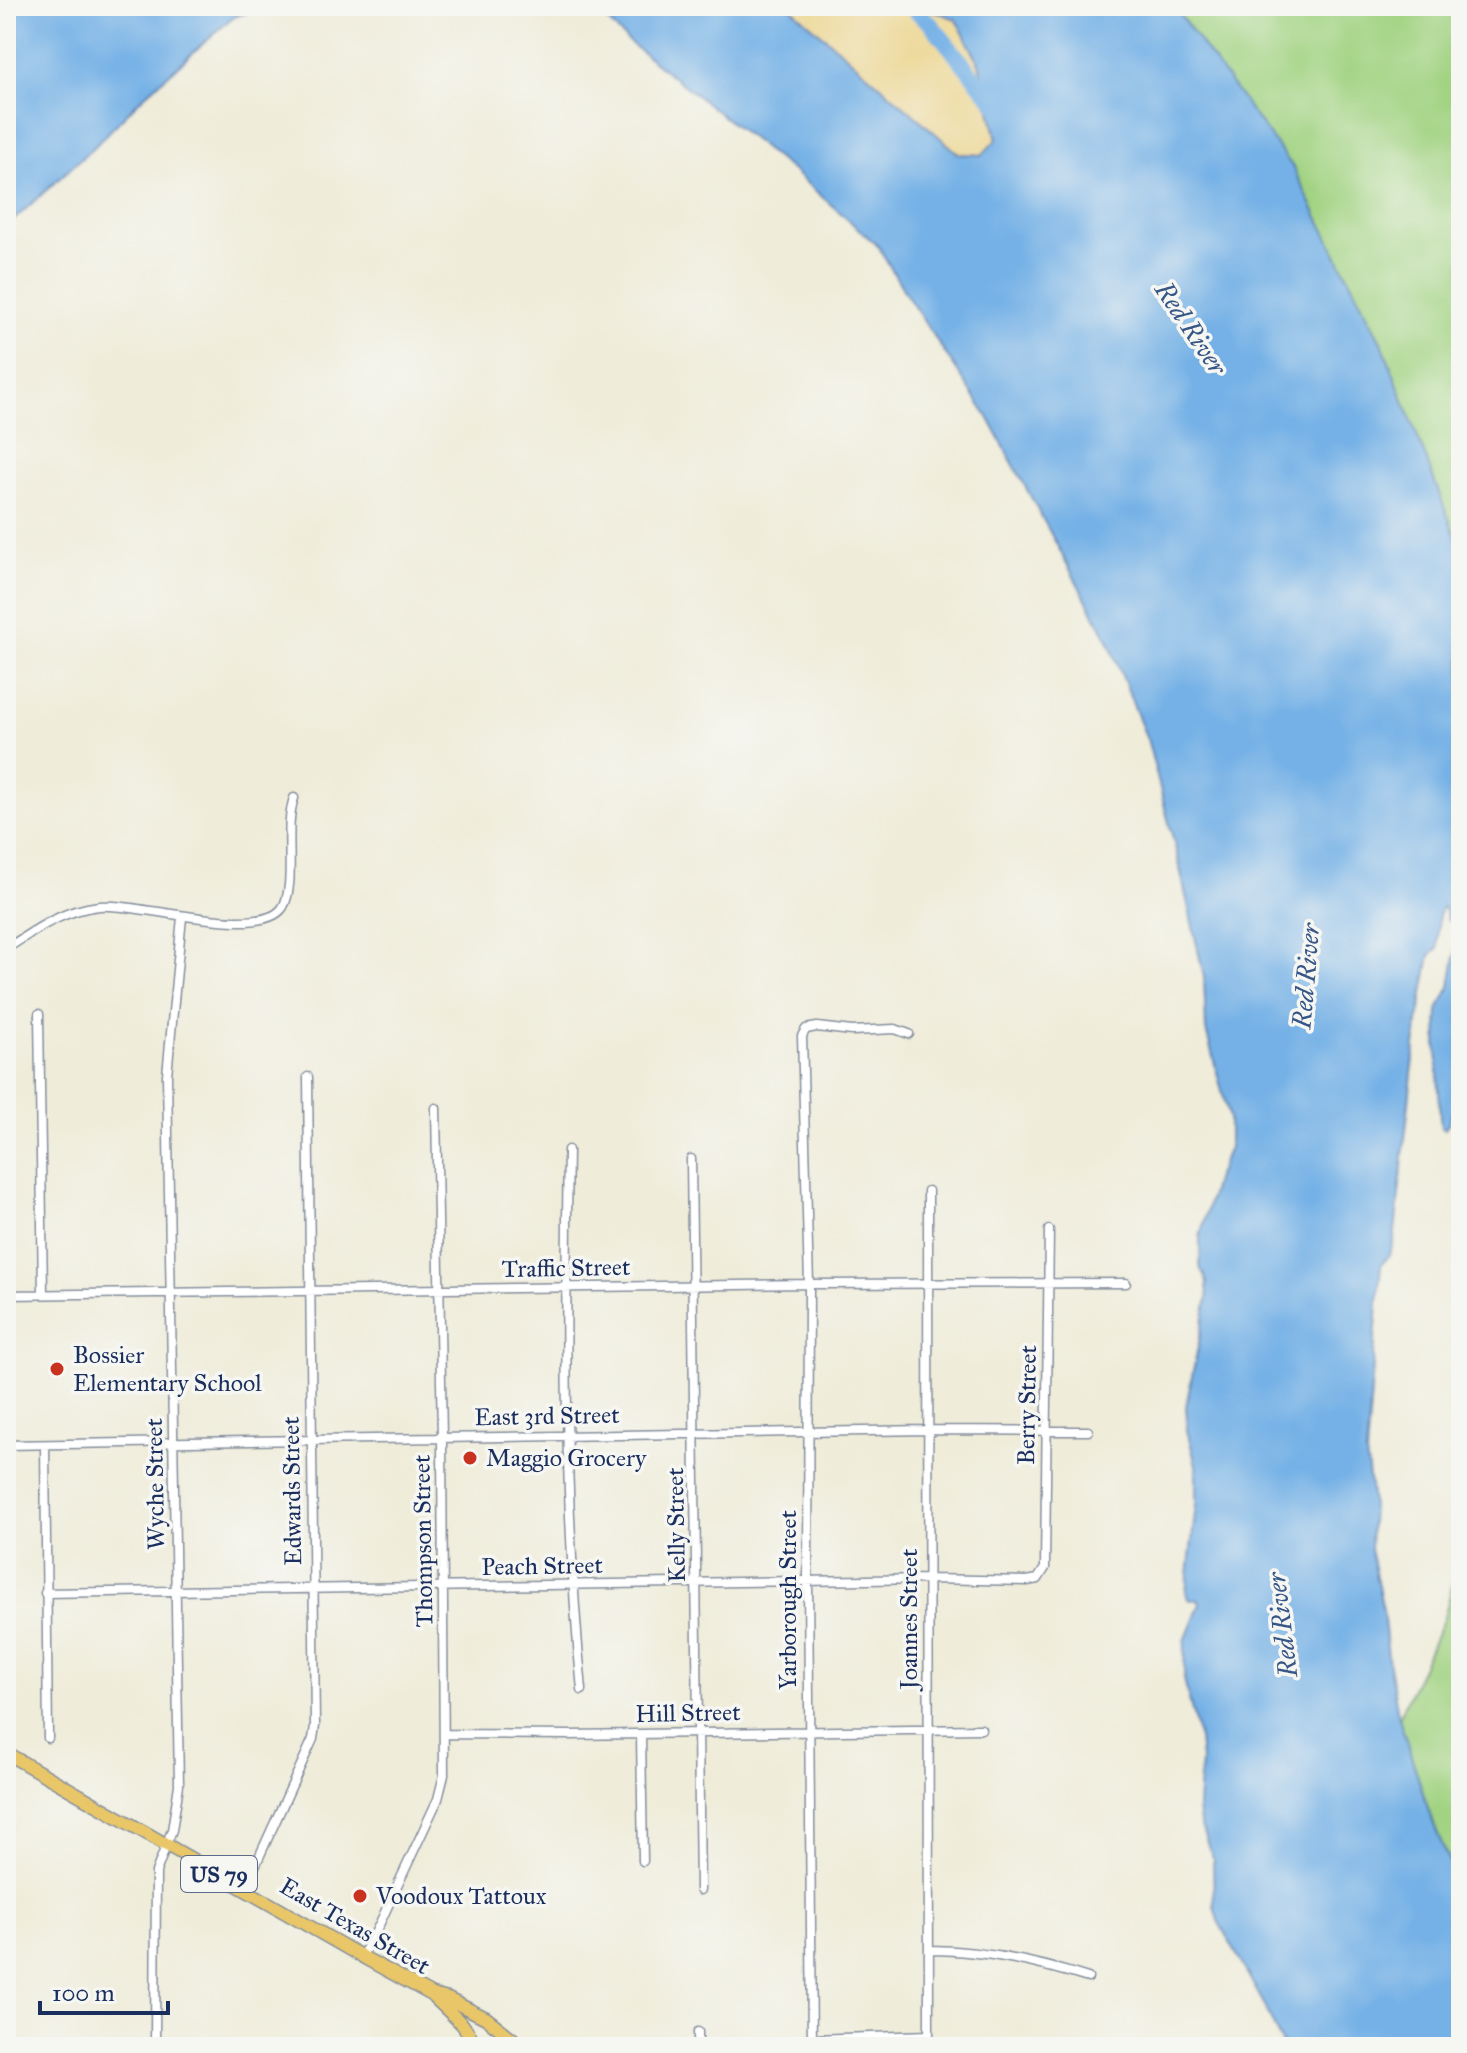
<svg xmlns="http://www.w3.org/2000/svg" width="1467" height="2053" font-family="'IM FELL Great Primer',serif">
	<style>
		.green { fill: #a2d382; stroke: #5e8170; stroke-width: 2 }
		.sand { fill: #eeda9e; stroke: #84847e; stroke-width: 2 }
		.water { fill: #75b1e6; stroke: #4870a2; stroke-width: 2 }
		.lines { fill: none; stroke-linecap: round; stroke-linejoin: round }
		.river { stroke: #75b1e6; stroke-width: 16 }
		.minor-casing { stroke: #858e9c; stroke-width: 11 }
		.primary-casing { stroke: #858e9c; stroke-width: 15 }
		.minor { stroke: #fff; stroke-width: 8 }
		.primary { stroke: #e9c769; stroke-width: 12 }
		.poi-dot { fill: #c8321e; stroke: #f6f6f2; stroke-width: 3 }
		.labels { text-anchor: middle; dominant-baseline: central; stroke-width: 7; stroke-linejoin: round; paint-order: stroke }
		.shield { fill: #f6f6f2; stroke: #5d6b8a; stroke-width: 2 }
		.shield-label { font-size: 22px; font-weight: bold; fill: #1b2f5e }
		.street-label { font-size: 24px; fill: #1b2f5e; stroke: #f6f6f2 }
		.poi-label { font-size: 24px; fill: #1b2f5e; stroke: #f6f6f2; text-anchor: start }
		.water-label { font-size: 26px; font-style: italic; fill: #365687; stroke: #f6f6f2 }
	</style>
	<rect width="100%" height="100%" fill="#f6f6f2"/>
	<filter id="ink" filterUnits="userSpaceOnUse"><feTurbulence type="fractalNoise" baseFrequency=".0125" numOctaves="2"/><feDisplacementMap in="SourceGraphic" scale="16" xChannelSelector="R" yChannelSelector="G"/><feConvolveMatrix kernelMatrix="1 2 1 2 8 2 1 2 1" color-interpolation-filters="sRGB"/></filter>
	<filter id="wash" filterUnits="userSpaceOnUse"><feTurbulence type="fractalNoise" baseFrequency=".006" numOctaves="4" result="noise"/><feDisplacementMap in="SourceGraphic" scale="32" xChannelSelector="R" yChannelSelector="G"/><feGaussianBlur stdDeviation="1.8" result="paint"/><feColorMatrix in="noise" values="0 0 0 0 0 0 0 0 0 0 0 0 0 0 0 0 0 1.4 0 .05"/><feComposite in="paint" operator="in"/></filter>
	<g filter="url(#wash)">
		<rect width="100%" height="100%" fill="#efecd9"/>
		<path class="green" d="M1173,6H1461V551L1383,346L1292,166Z
			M1461,1551V1891L1430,1815L1399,1718L1444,1618Z"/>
		<path class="sand" d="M789,6H920L956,19L979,63L997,140L983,155L959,154Z"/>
		<path class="water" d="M6,6H245L235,16L270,6L233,17L144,96L96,145L6,227Z
			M592,6H789L959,154L982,155L997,139L979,63L956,19L920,6H1173L1292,166L1383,346L1461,551V831L1450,921H1448L1445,909L1442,907C1435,919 1440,936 1437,950L1430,955L1417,1028L1394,1241L1388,1257L1381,1265L1366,1454L1372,1502L1370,1549L1383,1610L1389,1666L1399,1718L1430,1815L1461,1891V2047H1283L1264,2004L1218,1921L1214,1905L1213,1859L1200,1824L1198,1807L1201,1760L1199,1739L1184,1679L1185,1641L1200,1604L1199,1599L1190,1600L1186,1593L1196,1504V1465L1187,1430L1186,1406L1208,1297L1207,1282L1200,1267V1237L1215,1180L1229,1148V1118L1206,1030L1204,977L1175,846L1148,742L1108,640L988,417L907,296L878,246L794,172L629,42Z
			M1461,917C1461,959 1467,1101 1445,1129L1441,1128L1440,1118L1437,1044L1438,1010L1450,987Z"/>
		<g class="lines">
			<path class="river" d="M910,6L931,24L999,108"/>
		</g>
	</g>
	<g filter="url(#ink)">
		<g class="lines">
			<g class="minor-casing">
				<path id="minor" d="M6,949C36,929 63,910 99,906C137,902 262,941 283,907C297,883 283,829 294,798
					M39,1014L43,1294
					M568,1150C565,1330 564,1511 582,1690
					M691,1159L700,1890
					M928,1191L929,2047
					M6,1295L809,1284L1126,1283
					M6,1445L929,1430L1088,1431
					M45,1445L48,1738
					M45,1593L929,1579L1027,1581L1038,1579L1045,1568L1049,1230
					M445,1734L570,1735L981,1729
					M641,1734L643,1861
					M245,1888L313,1739L315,1726L308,1077
					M929,1950C983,1950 1037,1962 1088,1978
					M361,1956L371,1942L438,1799L444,1775L442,1437L436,1108
					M698,2032V2047
					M812,2039L929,2035
					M155,2047L156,1872L172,1830L179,1785L167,1075L182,917
					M812,2047L808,1582L809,1284L802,1036L806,1029L817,1027L852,1031L895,1029L909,1034"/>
			</g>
			<g class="primary-casing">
				<path id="primary" d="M6,1753L361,1956L432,1995L448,1999L486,2018L523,2047
					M434,1997L462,2024L478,2047"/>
			</g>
			<use href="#minor" class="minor"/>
			<use href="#primary" class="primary"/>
		</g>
	</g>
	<g class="poi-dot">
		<circle cx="57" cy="1369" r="8"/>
		<circle cx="470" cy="1458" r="8"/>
		<circle cx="360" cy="1896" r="8"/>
	</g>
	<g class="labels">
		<rect class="shield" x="181" y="1856" width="76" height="36" rx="6"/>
		<g class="shield-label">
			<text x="219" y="1874">US 79</text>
		</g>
		<g class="street-label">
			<text transform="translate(566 1268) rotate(-1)">Traffic Street</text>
			<text transform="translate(1027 1405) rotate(-89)">Berry Street</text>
			<text transform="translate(547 1416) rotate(-1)">East 3rd Street</text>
			<text transform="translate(155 1484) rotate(-91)">Wyche Street</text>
			<text transform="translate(292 1491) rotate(-91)">Edwards Street</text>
			<text transform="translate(676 1525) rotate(-91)">Kelly Street</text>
			<text transform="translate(423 1541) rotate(-91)">Thompson Street</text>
			<text transform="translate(542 1566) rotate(-1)">Peach Street</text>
			<text transform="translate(788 1600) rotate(-90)">Yarborough Street</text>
			<text transform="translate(909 1619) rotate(-90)">Joannes Street</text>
			<text transform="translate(688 1713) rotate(-1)">Hill Street</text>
			<text transform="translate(355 1926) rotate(30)">East Texas Street</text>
		</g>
		<g class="poi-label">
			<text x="73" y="1355">Bossier<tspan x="73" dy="28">Elementary School</tspan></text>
			<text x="486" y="1458">Maggio Grocery</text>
			<text x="376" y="1896">Voodoux Tattoux</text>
		</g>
		<g class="water-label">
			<text transform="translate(1191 328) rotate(56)">Red River</text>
			<text transform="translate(1306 976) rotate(-85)">Red River</text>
			<text transform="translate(1282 1625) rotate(-97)">Red River</text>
		</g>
	</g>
	<rect width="1467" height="2053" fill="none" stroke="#f6f6f2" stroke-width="32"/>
	<path d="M40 2001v12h128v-12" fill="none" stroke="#1b2f5e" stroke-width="4"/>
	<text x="52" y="2001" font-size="24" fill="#1b2f5e" stroke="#f6f6f2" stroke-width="6" paint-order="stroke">100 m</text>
</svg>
